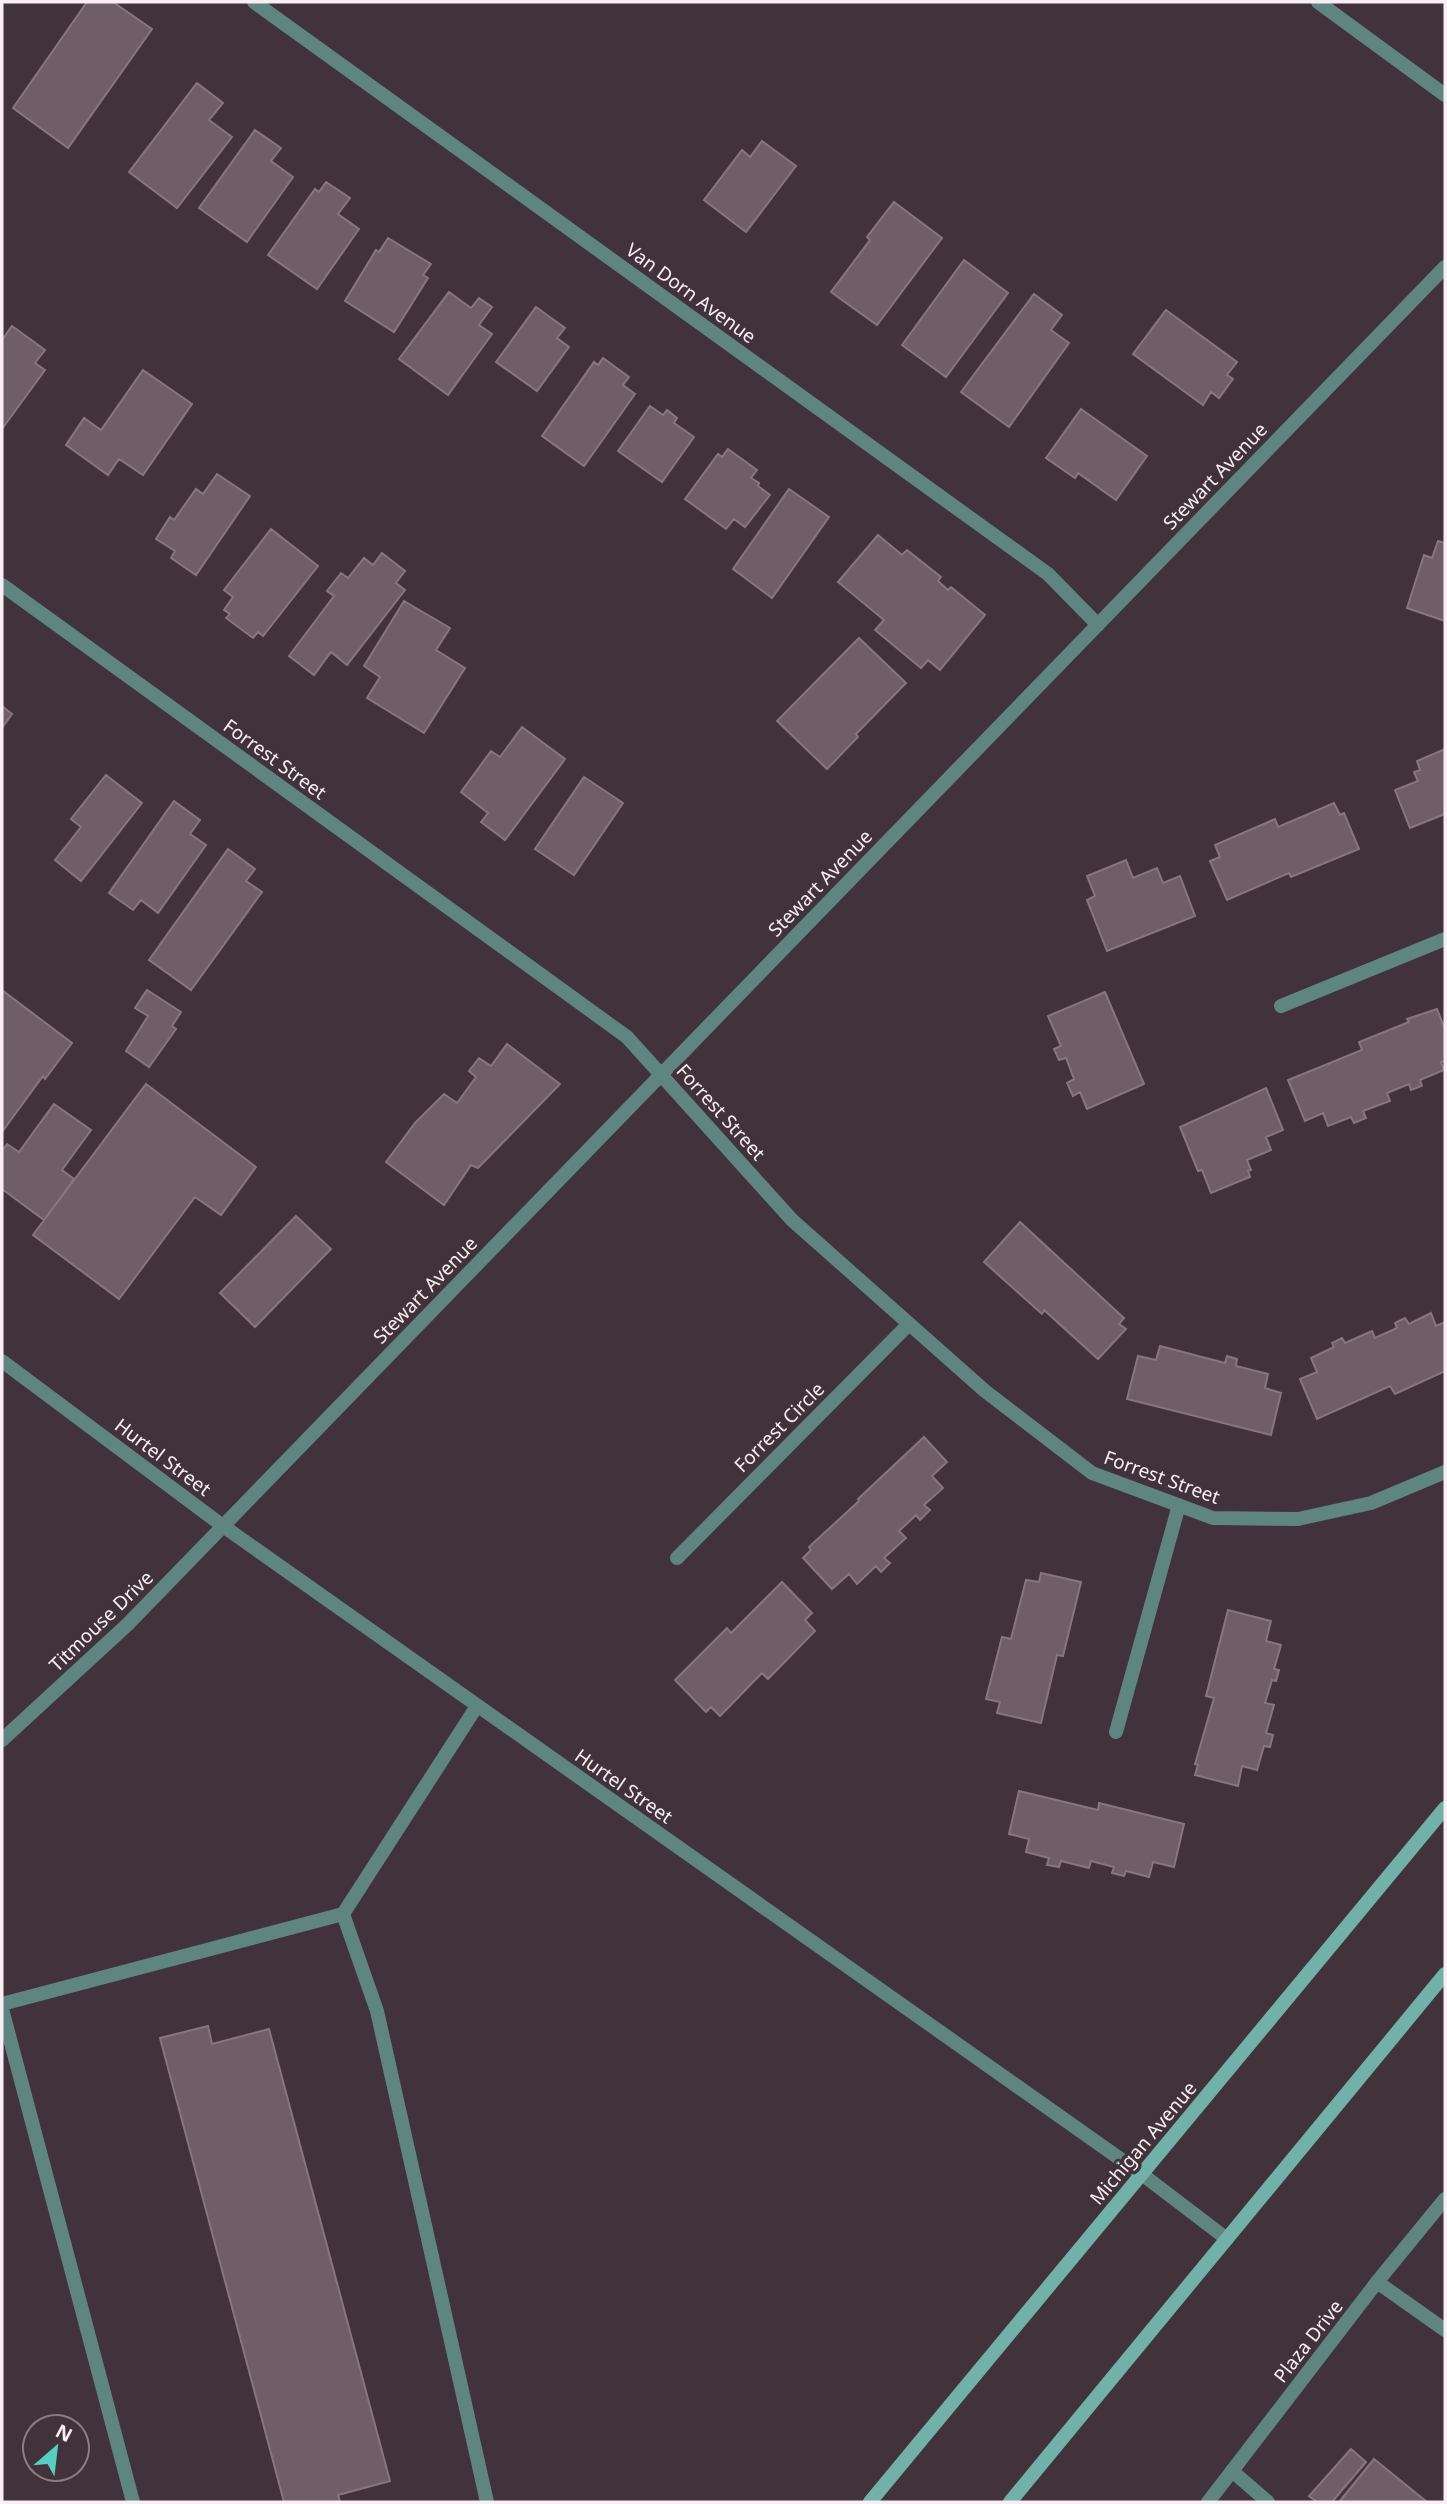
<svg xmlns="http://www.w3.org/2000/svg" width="1447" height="2504" font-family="'Noto Sans',sans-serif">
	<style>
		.building { fill: #6f5e67; stroke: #87757f; stroke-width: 2 }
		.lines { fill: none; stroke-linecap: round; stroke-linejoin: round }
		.service { stroke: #5e8580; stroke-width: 14 }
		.minor { stroke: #5e8580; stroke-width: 14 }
		.tertiary { stroke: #5e8580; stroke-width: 14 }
		.secondary { stroke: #71b1a8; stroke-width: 14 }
		.labels { text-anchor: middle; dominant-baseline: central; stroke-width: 7; stroke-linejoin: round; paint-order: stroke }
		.street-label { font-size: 19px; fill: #f9eef4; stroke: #42323b }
	</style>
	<rect width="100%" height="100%" fill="#42323b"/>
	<path class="building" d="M87,2H113L152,29L68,148L13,108Z
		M197,83L223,103L209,120L232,137L177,208L129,172Z
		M255,130L281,148L271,161L293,177L247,242L199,208Z
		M762,141L796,166L746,232L704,200L742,150L750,157Z
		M326,182L350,198L338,214L359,229L317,289L268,255L315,189L319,192Z
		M894,202L942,238L877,325L831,292L870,240L867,237Z
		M388,238L431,264L423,275L428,278L394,332L345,301L376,250L379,252Z
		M964,260L1008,293L946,377L902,345Z
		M449,292L471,308L479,298L492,307L479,325L492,334L448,395L399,359Z
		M1034,294L1062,315L1051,330L1069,343L1009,427L961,392Z
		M536,307L565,328L557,338L569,347L537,391L496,362Z
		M1166,310L1237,362L1227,375L1233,379L1219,398L1211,392L1203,405L1133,354Z
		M12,326L45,350L35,363L45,370L2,429V340Z
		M603,358L629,377L623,385L635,394L584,466L542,436L594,362L598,365Z
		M143,370L192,404L143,475L119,459L108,475L66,445L84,418L101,430Z
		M650,406L663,415L667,410L677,418L674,423L694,437L662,482L618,451Z
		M1081,409L1147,456L1116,500L1078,473L1075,478L1046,458Z
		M728,449L757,470L751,478L759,483L758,486L770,495L745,527L734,519L726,529L685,499L718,454L722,457Z
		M217,474L250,496L196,575L171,558L175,551L156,539L170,517L174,520L196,489L203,494Z
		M789,489L829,517L772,598L733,569Z
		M271,529L318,566L263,636L258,632L253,638L226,618L230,614L224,610L233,597L224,590Z
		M878,535L902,555L907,550L941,577L938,581L948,590L951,587L985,615L940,670L928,660L921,668L875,630L884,620L838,582Z
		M1438,541L1445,543V621L1407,608L1424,555L1432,558Z
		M382,553L405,571L396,583L405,590L347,665L331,652L314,675L289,656L334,596L327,591L341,573L348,578L364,558L373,565Z
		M404,601L450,628L436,650L465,668L424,733L367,698L380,677L364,666Z
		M859,638L906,683L856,734L858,737L827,769L777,721Z
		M2,706L12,714L2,728Z
		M522,727L565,759L505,840L481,822L488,813L461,792L491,751L500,757Z
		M1445,749V814L1410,828L1395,790L1418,781L1414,772L1420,770L1417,761Z
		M106,775L142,803L81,881L55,860L81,827L71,819Z
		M584,777L623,803L574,875L535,849Z
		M174,801L200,820L190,834L206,845L158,913L141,900L133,910L109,893Z
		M1334,803L1340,815L1344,813L1359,849L1291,877L1289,873L1227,900L1210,861L1220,857L1215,845L1275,819L1278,827Z
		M228,849L255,869L246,881L262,892L191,990L149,960Z
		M1126,860L1133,878L1157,868L1163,883L1180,876L1195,916L1107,951L1087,900L1095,896L1087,876Z
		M2,990L72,1043L45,1079L43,1076L2,1132Z
		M147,990L181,1012L172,1026L176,1029L149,1067L126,1051L148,1016L135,1008Z
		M1105,992L1144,1084L1087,1109L1080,1092L1073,1096L1067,1083L1074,1079L1066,1058L1059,1060L1054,1049L1061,1046L1048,1016Z
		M1437,1009L1445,1029V1061L1441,1062L1444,1070L1420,1080L1422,1086L1411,1090L1409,1084L1387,1093L1390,1101L1363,1111L1366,1118L1354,1123L1351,1117L1328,1126L1323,1113L1305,1121L1288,1080L1362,1050L1359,1042L1409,1022L1407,1019Z
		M507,1044L560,1084L478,1168L471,1165L444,1205L386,1162L415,1123L444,1094L457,1103L476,1077L469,1071L479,1058L491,1066Z
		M146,1084L256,1167L221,1215L195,1197L119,1299L33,1235Z
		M1266,1088L1283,1130L1266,1137L1271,1150L1247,1160L1251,1170L1248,1171L1250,1177L1211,1193L1202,1170L1198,1171L1180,1127Z
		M54,1104L91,1130L62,1170L74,1179L44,1220L2,1189V1151L7,1144L19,1152Z
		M296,1216L331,1249L255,1327L220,1293Z
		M1020,1222L1124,1318L1119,1324L1126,1329L1098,1359L1044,1310L1042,1314L984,1262Z
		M1431,1313L1436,1326L1445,1322V1371L1395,1394L1390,1386L1317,1419L1300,1379L1317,1372L1311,1358L1334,1347L1332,1343L1342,1338L1345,1343L1372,1331L1375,1338L1397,1328L1395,1323L1405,1318L1409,1324Z
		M1160,1346L1225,1363L1227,1356L1237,1359L1236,1366L1268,1374L1265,1388L1281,1393L1271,1435L1127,1399L1138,1356L1156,1360Z
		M924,1437L947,1462L932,1476L943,1488L924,1505L930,1510L920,1520L916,1515L899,1531L906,1538L884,1558L890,1563L881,1572L876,1566L857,1584L849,1574L832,1589L803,1558L811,1550L809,1547L859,1501L858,1499Z
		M1041,1573L1081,1582L1063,1656L1057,1655L1041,1723L997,1713L1000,1702L986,1699L1002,1637L1011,1639L1026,1580L1039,1582Z
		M782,1582L812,1613L805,1620L815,1631L768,1679L762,1673L720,1716L711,1707L706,1712L675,1680L727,1628L731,1633Z
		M1228,1610L1271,1621L1266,1641L1281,1645L1274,1669L1279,1670L1276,1681L1272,1680L1265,1703L1274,1705L1266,1733L1273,1735L1270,1747L1264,1746L1257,1770L1242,1766L1238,1786L1195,1775L1198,1765L1195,1764L1214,1698L1206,1696Z
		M1019,1791L1098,1810L1099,1803L1184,1824L1174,1867L1153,1862L1149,1877L1126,1871L1124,1876L1112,1873L1114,1867L1091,1861L1089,1868L1061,1861L1059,1867L1047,1865L1049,1858L1026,1852L1029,1839L1009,1834Z
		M208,2026L212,2044L269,2029L390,2481L338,2495L340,2502H284L160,2038Z
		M1351,2449L1366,2462L1332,2502H1317L1309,2496Z
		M1374,2459L1427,2502H1339Z"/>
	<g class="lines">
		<path class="service" d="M343,1914L377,2011L487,2502
			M2,2004L343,1914L477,1706
			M2,2009L133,2502
			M1377,2282L1445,2330
			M1208,2502L1232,2471"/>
		<path class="minor" d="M254,2L1048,574L1098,625
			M1318,2L1445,95
			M2,585L627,1037L792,1220L985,1391L1092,1473L1213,1518L1298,1519L1371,1503L1445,1472
			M1281,1006L1445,939
			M677,1558L909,1324
			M1116,1732L1179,1505
			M2,1740L128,1624L1445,267
			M1268,2502L1232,2471L1377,2282L1445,2199"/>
		<path class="tertiary" d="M2,1361L223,1526L1143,2175L1227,2239"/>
		<path class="secondary" d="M870,2502L1445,1808
			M1010,2502L1445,1974"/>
	</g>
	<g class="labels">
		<g class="street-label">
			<text transform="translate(691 293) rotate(36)">Van Dorn Avenue</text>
			<text transform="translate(1215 476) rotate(-46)">Stewart Avenue</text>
			<text transform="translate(275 759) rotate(36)">Forrest Street</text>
			<text transform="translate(820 883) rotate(-46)">Stewart Avenue</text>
			<text transform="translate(721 1112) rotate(48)">Forrest Street</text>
			<text transform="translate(425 1290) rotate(-46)">Stewart Avenue</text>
			<text transform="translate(779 1427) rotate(-45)">Forrest Circle</text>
			<text transform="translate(163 1457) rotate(37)">Hurtel Street</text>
			<text transform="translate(1162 1477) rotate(20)">Forrest Street</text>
			<text transform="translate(101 1621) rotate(-44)">Titmouse Drive</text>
			<text transform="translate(624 1786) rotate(35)">Hurtel Street</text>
			<text transform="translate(1143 2143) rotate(-50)">Michigan Avenue</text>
			<text transform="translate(1308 2341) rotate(-52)">Plaza Drive</text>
		</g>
	</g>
	<rect width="1447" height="2504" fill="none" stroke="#f9eef4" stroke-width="7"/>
	<g transform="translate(56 2448) rotate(28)"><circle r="33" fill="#42323b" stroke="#8b7d85" stroke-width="2"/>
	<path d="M0-5L12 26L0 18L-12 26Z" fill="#58cec1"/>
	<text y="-10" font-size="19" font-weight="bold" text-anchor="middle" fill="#f9eef4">N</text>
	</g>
</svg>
